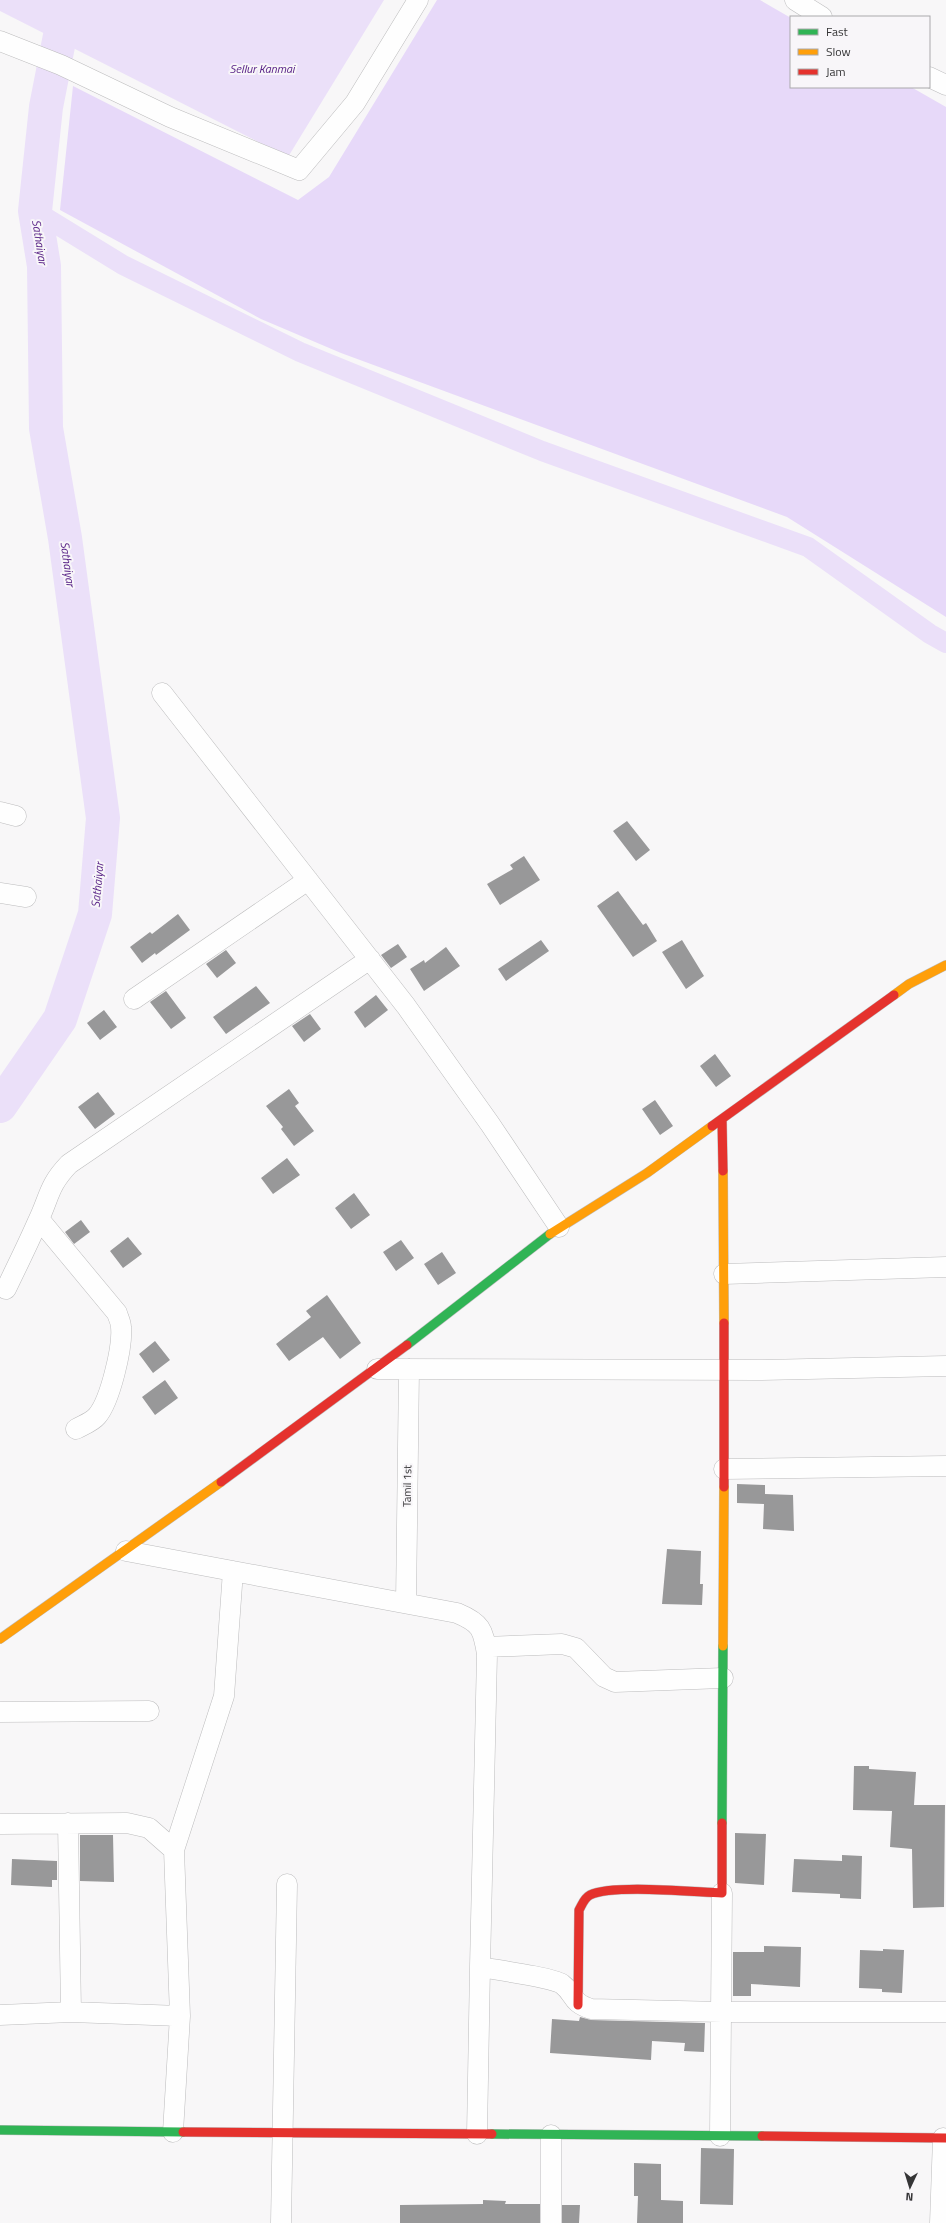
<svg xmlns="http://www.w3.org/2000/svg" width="946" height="2223" font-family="'Titillium Web',sans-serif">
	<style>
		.green { fill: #e7d9f9 }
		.water { fill: #ebe0f9 }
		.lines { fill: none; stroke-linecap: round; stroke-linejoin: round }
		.canal { stroke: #ebe0f9; stroke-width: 20 }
		.river { stroke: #ebe0f9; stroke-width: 34 }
		.building { fill: #989899 }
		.street-casing { stroke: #bcbcbd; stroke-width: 21 }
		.fast-casing { stroke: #bcbcbd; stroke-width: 10 }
		.slow-casing { stroke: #bcbcbd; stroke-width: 10 }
		.jam-casing { stroke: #bcbcbd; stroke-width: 10 }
		.street { stroke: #fefefe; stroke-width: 20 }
		.fast { stroke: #30b455; stroke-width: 9 }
		.slow { stroke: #ff9f0a; stroke-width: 9 }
		.jam { stroke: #e5322d; stroke-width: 9 }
		.labels { text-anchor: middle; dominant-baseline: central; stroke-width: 4; stroke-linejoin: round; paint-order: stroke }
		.street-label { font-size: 11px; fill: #353536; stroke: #f8f6f9 }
		.water-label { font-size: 12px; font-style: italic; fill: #582286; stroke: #f8f6f9 }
	</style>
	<rect width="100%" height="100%" fill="#f8f7f8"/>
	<path class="green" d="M437,0H760L791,18V87H911L946,107V617L787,517L341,353L261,319L60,210L73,86L298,200L329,177Z"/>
	<path class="water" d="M0,0H384L288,157L0,11Z"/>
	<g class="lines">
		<path class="canal" d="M35,211L123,265L300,352L542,451L808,547L930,634L946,643"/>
		<path class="river" d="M0,1106L60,1019L95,914L103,818L65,538L46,428L44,266L35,211L46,107L67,0"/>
	</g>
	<path class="building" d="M627,821L650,850L636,861L613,831Z
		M524,856L540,880L500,905L487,884L513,869L510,865Z
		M618,891L643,925L646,923L657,941L633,957L597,906Z
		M178,914L190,930L156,955L155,953L142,963L130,947L150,932L152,934Z
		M541,940L549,951L506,981L498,969Z
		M682,940L704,976L686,989L662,952Z
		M398,944L407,957L391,968L381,955Z
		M446,947L460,966L424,991L410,969L424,960L425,963Z
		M226,950L236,963L217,978L206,964Z
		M256,986L270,1003L226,1034L213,1017Z
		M166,991L186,1018L171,1029L150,1002Z
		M376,995L388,1010L365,1028L354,1012Z
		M104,1010L117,1027L100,1040L87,1023Z
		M310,1014L321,1029L304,1042L292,1026Z
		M715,1054L731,1076L716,1087L700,1066Z
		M289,1089L299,1103L295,1106L314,1131L294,1146L281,1129L283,1127L266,1106Z
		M98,1092L115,1114L95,1129L78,1107Z
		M655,1100L673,1126L660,1135L642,1109Z
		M287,1158L300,1175L273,1194L261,1178Z
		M354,1193L370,1215L351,1229L335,1208Z
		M81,1220L90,1232L74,1244L65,1232Z
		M128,1237L142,1254L123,1268L110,1251Z
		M401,1240L414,1258L396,1271L383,1252Z
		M442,1252L456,1273L438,1285L424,1264Z
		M327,1295L361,1343L340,1359L323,1337L289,1361L276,1344L311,1317L306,1311Z
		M155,1341L170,1360L153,1373L139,1354Z
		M165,1380L178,1398L155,1415L142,1397Z
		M737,1484L765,1485V1494L793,1495L794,1531L763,1529L764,1504L737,1503Z
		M667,1549L701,1551L700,1584H703L702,1605L662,1604Z
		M854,1766H869V1769L916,1772L914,1805H945L944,1907L913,1908L912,1849L890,1847L892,1811L853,1810Z
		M735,1833L766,1834L764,1885L735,1883Z
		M80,1835H113L114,1882L80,1881Z
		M842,1855L862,1856L861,1899L840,1898V1894L792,1892L794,1859L842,1861Z
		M12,1859L57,1861V1880H52V1887L11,1885Z
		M764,1946L801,1947L800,1987L751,1984V1996H733V1952H764Z
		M883,1949L904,1950L902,1993L882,1992V1989L859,1988L860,1950L883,1951Z
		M580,2017L591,2020L705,2023L704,2052L684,2051L685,2043L652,2041L651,2060L550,2053L552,2019L579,2021Z
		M701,2148L734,2149L733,2205L700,2204Z
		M634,2163L661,2164V2200L683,2201V2223H637L638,2196H634Z
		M483,2200L506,2201L505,2204H540V2223H400V2205L483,2204Z
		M562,2205H580L579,2223H562Z"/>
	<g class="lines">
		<g class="street-casing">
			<path id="street" d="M795,0L822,17
				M0,41L61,65L170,117L299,170L355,103L418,0
				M929,77L946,85
				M162,693L406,1006L490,1124L559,1227
				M0,812L16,816
				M0,893L26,897
				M134,999L308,880
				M39,1219L117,1313C118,1317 121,1322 121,1327C123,1347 110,1401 97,1416C92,1422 83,1425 76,1429
				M724,1274L946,1267
				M6,1289C17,1266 28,1244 38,1221C50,1196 48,1186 69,1164L370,959
				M377,1369L759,1370L946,1366
				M724,1469L946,1466
				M126,1551L457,1613C481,1623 483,1629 487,1654L480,1967
				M406,1603L409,1369
				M486,1647L562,1644L576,1648L604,1677L615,1682L723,1678
				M0,1712L149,1711
				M68,1823L71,2012
				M0,1824L127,1823L149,1828L174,1850L180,2016
				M174,1850L224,1696L233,1571
				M0,2015L71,2012L180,2016L173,2132
				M477,2134L480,1967C496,1970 551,1977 562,1984C576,1995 570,2002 591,2009L722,2012H946
				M720,2136L722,1893
				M281,2223L287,1884
				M551,2223V2135
				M940,2223L943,2138"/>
		</g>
		<g class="fast-casing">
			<path id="fast" d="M407,1345L550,1234
				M722,1823L723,1646
				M0,2130L183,2132
				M492,2134L762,2136"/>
		</g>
		<g class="slow-casing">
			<path id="slow" d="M894,995L909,984L946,965
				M723,1171L724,1323
				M550,1234L647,1173L712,1126
				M0,1639L221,1482
				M723,1646L724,1487"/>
		</g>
		<g class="jam-casing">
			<path id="jam" d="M722,1119L723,1171
				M712,1126L894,995
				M221,1482L407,1345
				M724,1487V1323
				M578,2005L579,1910C582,1905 584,1898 590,1895C612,1884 693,1892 722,1893V1823
				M183,2132L492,2134
				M762,2136L946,2138"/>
		</g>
		<use href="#street" class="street"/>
		<use href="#fast" class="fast"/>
		<use href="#slow" class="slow"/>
		<use href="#jam" class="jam"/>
	</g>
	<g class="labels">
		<g class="street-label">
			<text transform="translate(407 1486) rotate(-89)">Tamil 1st</text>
		</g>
		<g class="water-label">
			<text x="262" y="68">Sellur Kanmai</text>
			<text transform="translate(40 242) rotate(81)">Sathaiyar</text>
			<text transform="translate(68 564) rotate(82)">Sathaiyar</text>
			<text transform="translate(97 885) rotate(-85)">Sathaiyar</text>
		</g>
	</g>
	<rect x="790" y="16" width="140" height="72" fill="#f8f6f9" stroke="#aaa9ab"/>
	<rect x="798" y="29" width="20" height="6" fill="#30b455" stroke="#aaa9ab"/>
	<text x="826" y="36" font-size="12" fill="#353536">Fast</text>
	<rect x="798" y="49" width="20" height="6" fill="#ff9f0a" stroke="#aaa9ab"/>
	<text x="826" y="56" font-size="12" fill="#353536">Slow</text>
	<rect x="798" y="69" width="20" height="6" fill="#e5322d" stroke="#aaa9ab"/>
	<text x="826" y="76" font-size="12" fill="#353536">Jam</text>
	<g transform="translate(910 2187) rotate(184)" stroke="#f8f6f9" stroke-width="3" paint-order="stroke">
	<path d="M0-3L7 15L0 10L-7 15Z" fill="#353536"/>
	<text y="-6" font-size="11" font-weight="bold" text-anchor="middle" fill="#353536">N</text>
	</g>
</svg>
